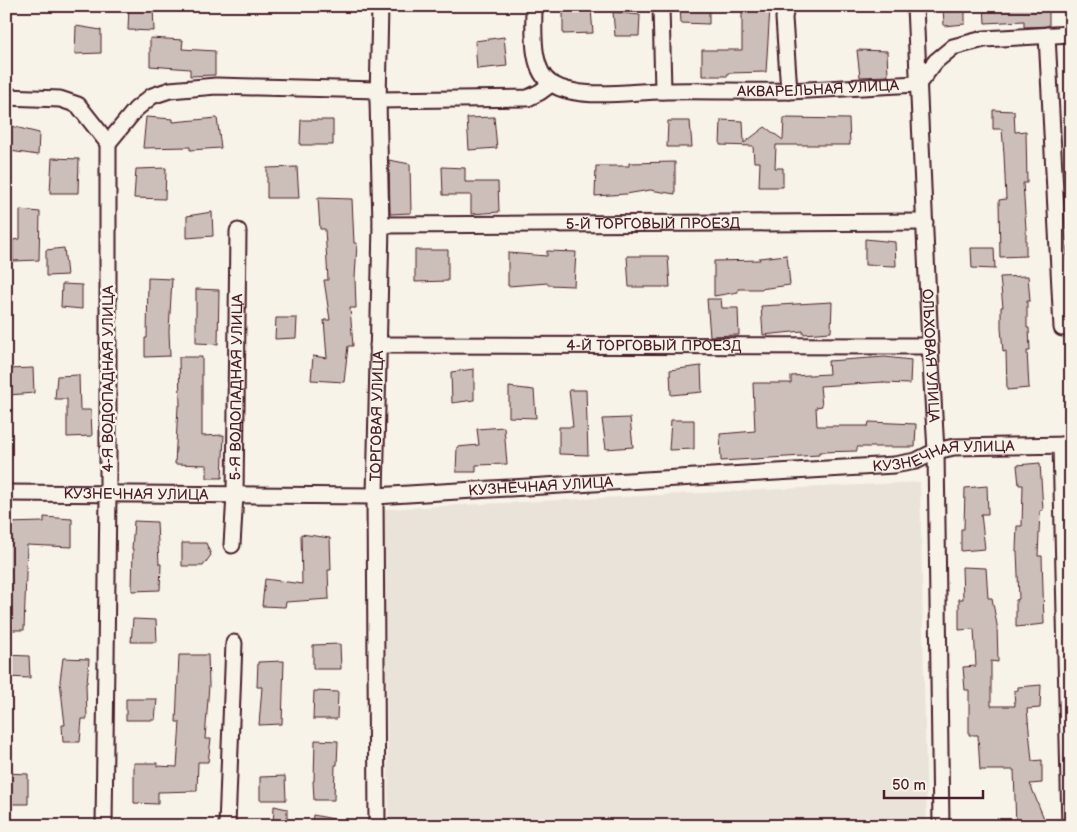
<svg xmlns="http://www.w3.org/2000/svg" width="1077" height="832" font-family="'Balsamiq Sans',sans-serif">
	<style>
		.built { fill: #eae3da }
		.building { fill: #ccbfb9; stroke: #4a1f2b }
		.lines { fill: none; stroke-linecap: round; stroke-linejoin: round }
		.street-casing { stroke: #4a1f2b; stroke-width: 19 }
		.street { stroke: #f7f3e8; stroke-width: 15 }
		.labels { text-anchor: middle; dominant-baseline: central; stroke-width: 5; stroke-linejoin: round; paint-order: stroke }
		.street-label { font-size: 15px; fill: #4a1f2b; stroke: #f7f3e8 }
	</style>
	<rect width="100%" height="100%" fill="#f7f3e8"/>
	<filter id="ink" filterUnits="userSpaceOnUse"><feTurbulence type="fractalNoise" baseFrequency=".02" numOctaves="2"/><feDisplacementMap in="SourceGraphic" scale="10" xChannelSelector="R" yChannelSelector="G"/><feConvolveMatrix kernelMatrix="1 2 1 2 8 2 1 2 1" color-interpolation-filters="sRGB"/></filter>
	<g filter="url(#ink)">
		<path class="built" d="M920,482L927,826H389L383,509Z"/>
		<path class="building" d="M129,6H153L154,31L128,30Z
			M680,6H709V24L681,23Z
			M943,6H965V24L944,26Z
			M984,6H1049V26L1024,27V21L985,23Z
			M742,7L770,8L766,72L728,73V76H702V50H742Z
			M563,9H591L593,33L563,34Z
			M613,12L640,15L639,36H615Z
			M76,26L101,30V53L75,54Z
			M504,37L507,66L477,69L475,41Z
			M150,38L183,40L182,49L215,51V75L190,76V69L150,66Z
			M857,50L887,51L888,76L860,77Z
			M993,110L1014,111L1015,132L1026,131L1027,183H1023L1026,229V256L1000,257L999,200L1006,199L1004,154L1002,129H993Z
			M146,117L173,119V122L217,118L221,148L190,150V147L143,148Z
			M494,117L497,148L469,150L467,118Z
			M784,118L849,119L850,145H776L775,168H783V187H759L760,162H754L753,146L720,145L721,120L743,121L744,143L765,127L783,140Z
			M301,120H333V145H300Z
			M668,121H690L692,147H667Z
			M11,126L39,133L38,155L10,151Z
			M52,158L79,159L78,193H50Z
			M389,160L410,164L411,213L390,214Z
			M675,162V194L650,190L626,194L595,196L596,166H629V163Z
			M297,167L299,198H267V168Z
			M442,167L465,168V182H498L499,212L471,214V195H443Z
			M166,168L165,199L134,198L136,169Z
			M318,198L352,199L354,243H357L355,278L356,308H350L353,346H348L344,382L311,380L313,356L327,358L324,320H330L324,280H328L325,229H320Z
			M20,210L40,212L39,260L13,261V240L20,239Z
			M212,212L213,236L187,238V216Z
			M865,239L895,242L896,266L865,265Z
			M64,248L67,275L46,276V250Z
			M971,248H994L995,269L972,268Z
			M415,250H448V281L415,282Z
			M547,251L576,252L574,286L548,285V283L508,286V253L547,256Z
			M787,255L790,285L760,289H738V292L714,296V261L760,260L759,258Z
			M627,256H668L670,287H629Z
			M1028,276L1030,301H1027V328H1029L1030,351H1027L1029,388L1007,390L1006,351L1003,352L1001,328V307H1003L1000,277Z
			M148,278L172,279L169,331L170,356L145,357V338H147Z
			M62,284L82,285V309L61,307Z
			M196,289L219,290L218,344L196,343Z
			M707,299H721L722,308H738L739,335L710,336Z
			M832,302L831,332L803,334V331L763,335L761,306Z
			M276,318H297L296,338L275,339Z
			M179,357H202V436L224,435L222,478H207V465L175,464L178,406H180Z
			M885,357L911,360L910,384L883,383V382L820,386L822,406L816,407L817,426H868L869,422L916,424L915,447H857V451L819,452V455L721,461L720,434L755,431L753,383H791V376L829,374L828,361Z
			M701,366L702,392L671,395L670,370Z
			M33,368L34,393L9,395L7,369Z
			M474,369V400L452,403L451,372Z
			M79,375L80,410H91L92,436L67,437V399H55L57,376Z
			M509,387L534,390L536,418L509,417Z
			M569,390H586L588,455L559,454V427H573Z
			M630,418L633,447L606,449L602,419Z
			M671,420H694V449L669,450Z
			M504,427L507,464L476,465V472H456L457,447L479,445L477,429Z
			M1040,463L1043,510L1040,511L1038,556H1042L1044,624L1016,627V600L1019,599L1017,551H1016L1017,526H1022L1023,485H1019L1017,465Z
			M987,486L988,514H981L985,549L961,551V529H964L965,488Z
			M44,517L72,519V547L27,545L24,630H6V523L44,522Z
			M134,521L157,522L159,564H161L160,590L132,591L133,549H132Z
			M301,534L330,538L331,570H328L329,599L286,602L285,607L262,606L265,579L302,584Z
			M182,543H206L211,555L203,566H182Z
			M962,567L986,568L988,598H992L997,625L998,662L991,661V706H1015L1014,691L1018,690V687L1041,685L1040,708L1027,709L1032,761L1042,760V783L1030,784L1047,826H1016L1014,770H980L978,735H969V690H965L963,667L976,666L974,629L959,630V599H963Z
			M133,619L156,620L157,642H131Z
			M340,644L341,669H313V645Z
			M6,655L29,656L30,678L6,677Z
			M179,655H208L209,685L205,739H211L208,762H198L197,791L158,792V804L134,803V763H157V766L177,767L180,722H176Z
			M63,658L89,659L87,683H86L87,719H82L80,742H63L62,725H65L60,681Z
			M284,661L282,724L259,725L262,687H257L258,662Z
			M314,691L338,692L337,719H313Z
			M126,699H157L155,720H126Z
			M315,740L338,741L337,765H335L334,800H314L313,781H314Z
			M6,773L28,774V804H6Z
			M285,776L286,800H260V777Z
			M274,806L287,809V826H273Z
			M313,815L344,821L343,826H312Z"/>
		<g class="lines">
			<g class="street-casing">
				<g id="street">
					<path id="s1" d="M534,6C534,29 530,71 552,84C580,101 632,91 664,91C706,90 748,92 790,91C832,89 875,86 918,84L936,61L953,47L984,39L1071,34"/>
					<path d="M661,6L663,91"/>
					<path d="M786,6L784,18L789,91"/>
					<path id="s2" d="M915,6L930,346L936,451L941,826"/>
					<path d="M1047,35L1062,328"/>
					<path d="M6,97L60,99L78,105L108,143"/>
					<path d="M378,100L528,98L540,92L551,84"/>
					<path d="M108,143L136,109L152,96L170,90L216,86L378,90"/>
					<path id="s3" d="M381,225L925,222"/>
					<path id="s4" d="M378,345L930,346"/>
					<path d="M1061,445L1070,826"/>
					<path id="s5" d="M6,493L375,496L894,465L916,461L936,451L954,447L1071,445"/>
					<path id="s6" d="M232,545L235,495L238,231"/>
					<path d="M104,826L108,494V143"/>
					<path d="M227,826L234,643"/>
					<path id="s7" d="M377,826L375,496L381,225L378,100L380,6"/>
				</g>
			</g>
			<use href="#street" class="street"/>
		</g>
	</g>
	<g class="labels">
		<g class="street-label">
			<text stroke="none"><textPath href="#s1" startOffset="351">АКВАРЕЛЬНАЯ УЛИЦА</textPath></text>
			<text stroke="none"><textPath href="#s3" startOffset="272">5-Й ТОРГОВЫЙ ПРОЕЗД</textPath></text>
			<text stroke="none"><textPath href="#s4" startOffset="276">4-Й ТОРГОВЫЙ ПРОЕЗД</textPath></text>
			<text stroke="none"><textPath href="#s2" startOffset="350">ОЛЬХОВАЯ УЛИЦА</textPath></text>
			<text transform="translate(108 379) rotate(-90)">4-Я ВОДОПАДНАЯ УЛИЦА</text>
			<text stroke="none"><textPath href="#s6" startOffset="158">5-Я ВОДОПАДНАЯ УЛИЦА</textPath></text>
			<text stroke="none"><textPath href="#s7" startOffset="410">ТОРГОВАЯ УЛИЦА</textPath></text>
			<text stroke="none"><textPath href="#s5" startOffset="940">КУЗНЕЧНАЯ УЛИЦА</textPath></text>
			<text stroke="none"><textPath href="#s5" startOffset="535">КУЗНЕЧНАЯ УЛИЦА</textPath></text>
			<text stroke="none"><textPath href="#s5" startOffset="130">КУЗНЕЧНАЯ УЛИЦА</textPath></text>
		</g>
	</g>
	<rect width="1077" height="832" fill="none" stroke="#f7f3e8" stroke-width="25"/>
	<rect x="12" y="12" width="1052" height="807" fill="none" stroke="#4a1f2b" stroke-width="2" filter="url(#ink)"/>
	<path d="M884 790v8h99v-8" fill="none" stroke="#4a1f2b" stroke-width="2.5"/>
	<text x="892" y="790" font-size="15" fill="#4a1f2b" stroke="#f7f3e8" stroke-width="4" paint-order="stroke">50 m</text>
</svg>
